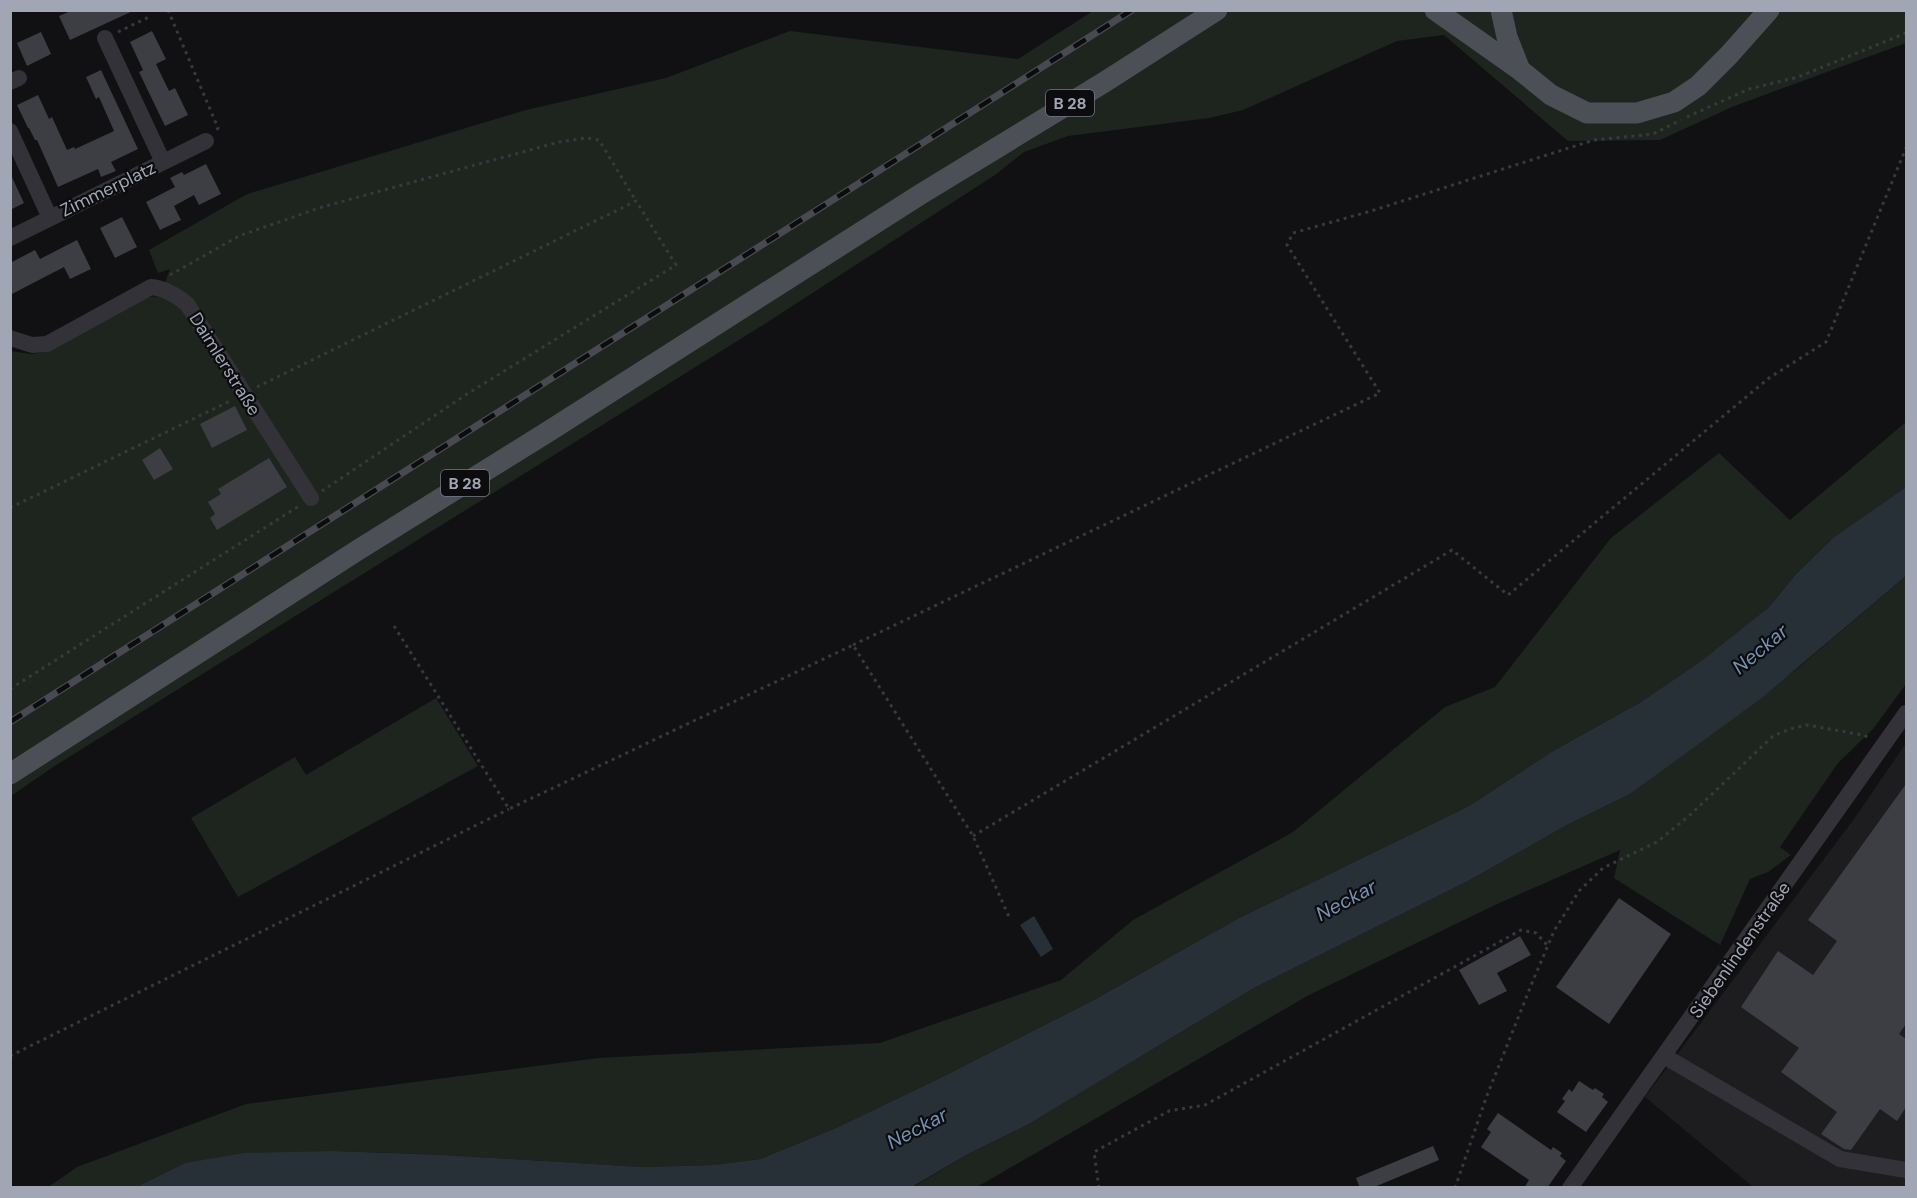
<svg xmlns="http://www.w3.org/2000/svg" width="1917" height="1198" font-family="'DM Sans',sans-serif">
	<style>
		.built { fill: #1d1d20 }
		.green { fill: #1d251e }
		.water { fill: #272f37 }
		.building { fill: #3d3e43 }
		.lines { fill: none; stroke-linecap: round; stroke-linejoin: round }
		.path { stroke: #38393f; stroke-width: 3; stroke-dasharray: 3 4.5; stroke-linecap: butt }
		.minor { stroke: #323238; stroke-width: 16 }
		.major { stroke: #4d4f57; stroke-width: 21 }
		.rail-casing { stroke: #494a51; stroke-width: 7 }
		.rail { stroke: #0c0c0e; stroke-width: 4.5; stroke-dasharray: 14; stroke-linecap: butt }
		.labels { text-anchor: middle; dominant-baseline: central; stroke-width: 4.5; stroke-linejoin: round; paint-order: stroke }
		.shield { fill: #0c0c0e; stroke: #747882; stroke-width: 1.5 }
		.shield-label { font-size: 16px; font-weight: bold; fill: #a1a6b4 }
		.street-label { font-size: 18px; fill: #a1a6b4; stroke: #0c0c0e }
		.water-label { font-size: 20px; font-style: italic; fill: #7591b2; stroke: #0c0c0e }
	</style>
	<rect width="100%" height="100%" fill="#111113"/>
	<path class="built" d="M1906,743V1187H1753L1645,1097L1854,819Z"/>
	<path class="green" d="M1093,11H1906V43L1732,107L1660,140L1568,141L1444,35L1397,41L1243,110L1209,118L1068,136L1024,152L995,175L763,325L53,767L11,796V351L30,354L46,352L139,298L160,296L170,269L158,273L149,250L247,194L526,110L666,78L790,31L1018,59Z
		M1906,422V487L1834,537L1795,575L1769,607L1701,661L1641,702L1553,751L1469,806L1239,918L1092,1001L936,1080L836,1128L760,1159L714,1165L643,1167L444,1155L335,1151L185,1163L136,1187L47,1188L77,1167L246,1104L598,1058L880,1043L1061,980L1133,920L1293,832L1445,707L1495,687L1611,538L1719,453L1790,520Z
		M1906,576V684L1873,729L1838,763L1780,847L1791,855L1768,872L1750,879L1720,945L1614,878L1620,850L1495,905L1309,995L977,1187L912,1188L968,1154L1029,1124L1254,988L1470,880L1567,825L1630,794L1797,669Z
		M436,698L478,766L238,897L191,818L295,757L306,775Z"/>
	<path class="water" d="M1906,487V576L1763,697L1630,794L1567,825L1470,880L1254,988L1029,1124L968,1154L912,1187H136L185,1163L244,1153L335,1151L444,1155L643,1167L714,1165L760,1159L836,1128L936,1080L1092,1001L1239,918L1469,806L1553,751L1641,702L1701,661L1769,607L1795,575L1834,537Z
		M1034,916L1053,949L1041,957L1020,925Z"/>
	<path class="building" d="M73,10H135L70,40L59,16Z
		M152,31L166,59L156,64L169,91L175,88L188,115L165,126L139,72L143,70L130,42Z
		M41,32L51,54L27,66L17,43Z
		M101,70L138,149L111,162L116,171L101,177L98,169L58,187L37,140H35L29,128H28L17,105L38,95L49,119L52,117L67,150L74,147L75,149L114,131L99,97L96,99L86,77Z
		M206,164L221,194L199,205L194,195L174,206L181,220L160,230L146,202L175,187L170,178L182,172L184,175Z
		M10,173L24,203L10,210Z
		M122,217L137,247L115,258L100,228Z
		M77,240L91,269L70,279L64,267L10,295V263L35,250L40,259Z
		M235,406L247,430L212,448L200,424Z
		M160,448L173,469L154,480L142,460Z
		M269,458L287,487L217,530L210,518L215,514L208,502L221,494L218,489Z
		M1906,784V1024L1899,1034L1906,1039V1107L1897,1121L1880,1109L1851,1150L1844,1149L1821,1134L1837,1112L1781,1072L1799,1048L1741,1007L1778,951L1813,975L1837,941L1808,920Z
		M1619,898L1671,934L1609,1024L1556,987Z
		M1520,936L1531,955L1497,973L1507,991L1479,1005L1459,970Z
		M1579,1081L1593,1090L1595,1088L1604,1094L1602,1097L1608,1102L1586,1132L1557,1112L1565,1101L1562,1099L1569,1089L1572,1092Z
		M1498,1113L1551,1150L1553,1147L1562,1153L1560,1156L1566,1161L1547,1188H1524L1529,1180L1481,1147L1491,1132L1487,1129Z
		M1433,1146L1439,1160L1372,1188H1360L1356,1178Z"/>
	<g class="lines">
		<path class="path" d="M168,10L218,128L216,131
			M118,32L149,17
			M1687,117L1749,89L1798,77L1906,33
			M170,275L239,236L322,207L559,142L586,138L599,140L636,201
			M257,387L636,201L676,265L467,394L322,491
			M10,508L230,401
			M394,626L509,809L853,645L973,836L1010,919
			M853,645L1380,393L1287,245L1293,233L1371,211L1594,140L1653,134L1681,120
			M10,689L299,506
			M973,836L1452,550L1508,595L1769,378L1826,342L1906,148
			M10,1056L509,809
			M1099,1188L1094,1152L1169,1111L1205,1105L1521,930L1536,933L1548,946
			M1455,1188L1486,1098L1532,983L1554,931L1579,891L1603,868L1657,842L1690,815L1773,736L1790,729L1807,725L1863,735L1870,738"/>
		<path class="minor" d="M105,38L163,162
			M10,82L19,78
			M10,131L50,218
			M10,238L206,141
			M10,338L32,345L47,344L151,287C165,288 176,295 187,304L311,498
			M1664,1056L1840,1159L1906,1170
			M1570,1188L1906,713"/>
		<path class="major" d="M1435,10L1520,70L1551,95L1587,113H1637L1674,102L1698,86L1729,55L1769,10
			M1501,10L1507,37L1520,70
			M10,774L358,550L546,433L921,194L1103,83L1217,10"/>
		<g class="rail-casing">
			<path id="rail" d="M10,722L1132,10"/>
		</g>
		<use href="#rail" class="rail"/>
	</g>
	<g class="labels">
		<g class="shield">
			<rect x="1046" y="90" width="48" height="26" rx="4.5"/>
			<rect x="441" y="470" width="48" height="26" rx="4.5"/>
		</g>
		<g class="shield-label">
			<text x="1070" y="103">B 28</text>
			<text x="465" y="483">B 28</text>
		</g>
		<g class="street-label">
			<text transform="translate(108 189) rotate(-26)">Zimmerplatz</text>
			<text transform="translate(225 364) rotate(58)">Daimlerstraße</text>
			<text transform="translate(1740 950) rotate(-55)">Siebenlindenstraße</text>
		</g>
		<g class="water-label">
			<text transform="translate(1760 649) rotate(-40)">Neckar</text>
			<text transform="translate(1346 900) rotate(-28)">Neckar</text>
			<text transform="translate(917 1128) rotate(-28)">Neckar</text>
		</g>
	</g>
	<rect width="1917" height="1198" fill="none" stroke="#a1a6b4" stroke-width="24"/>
</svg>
